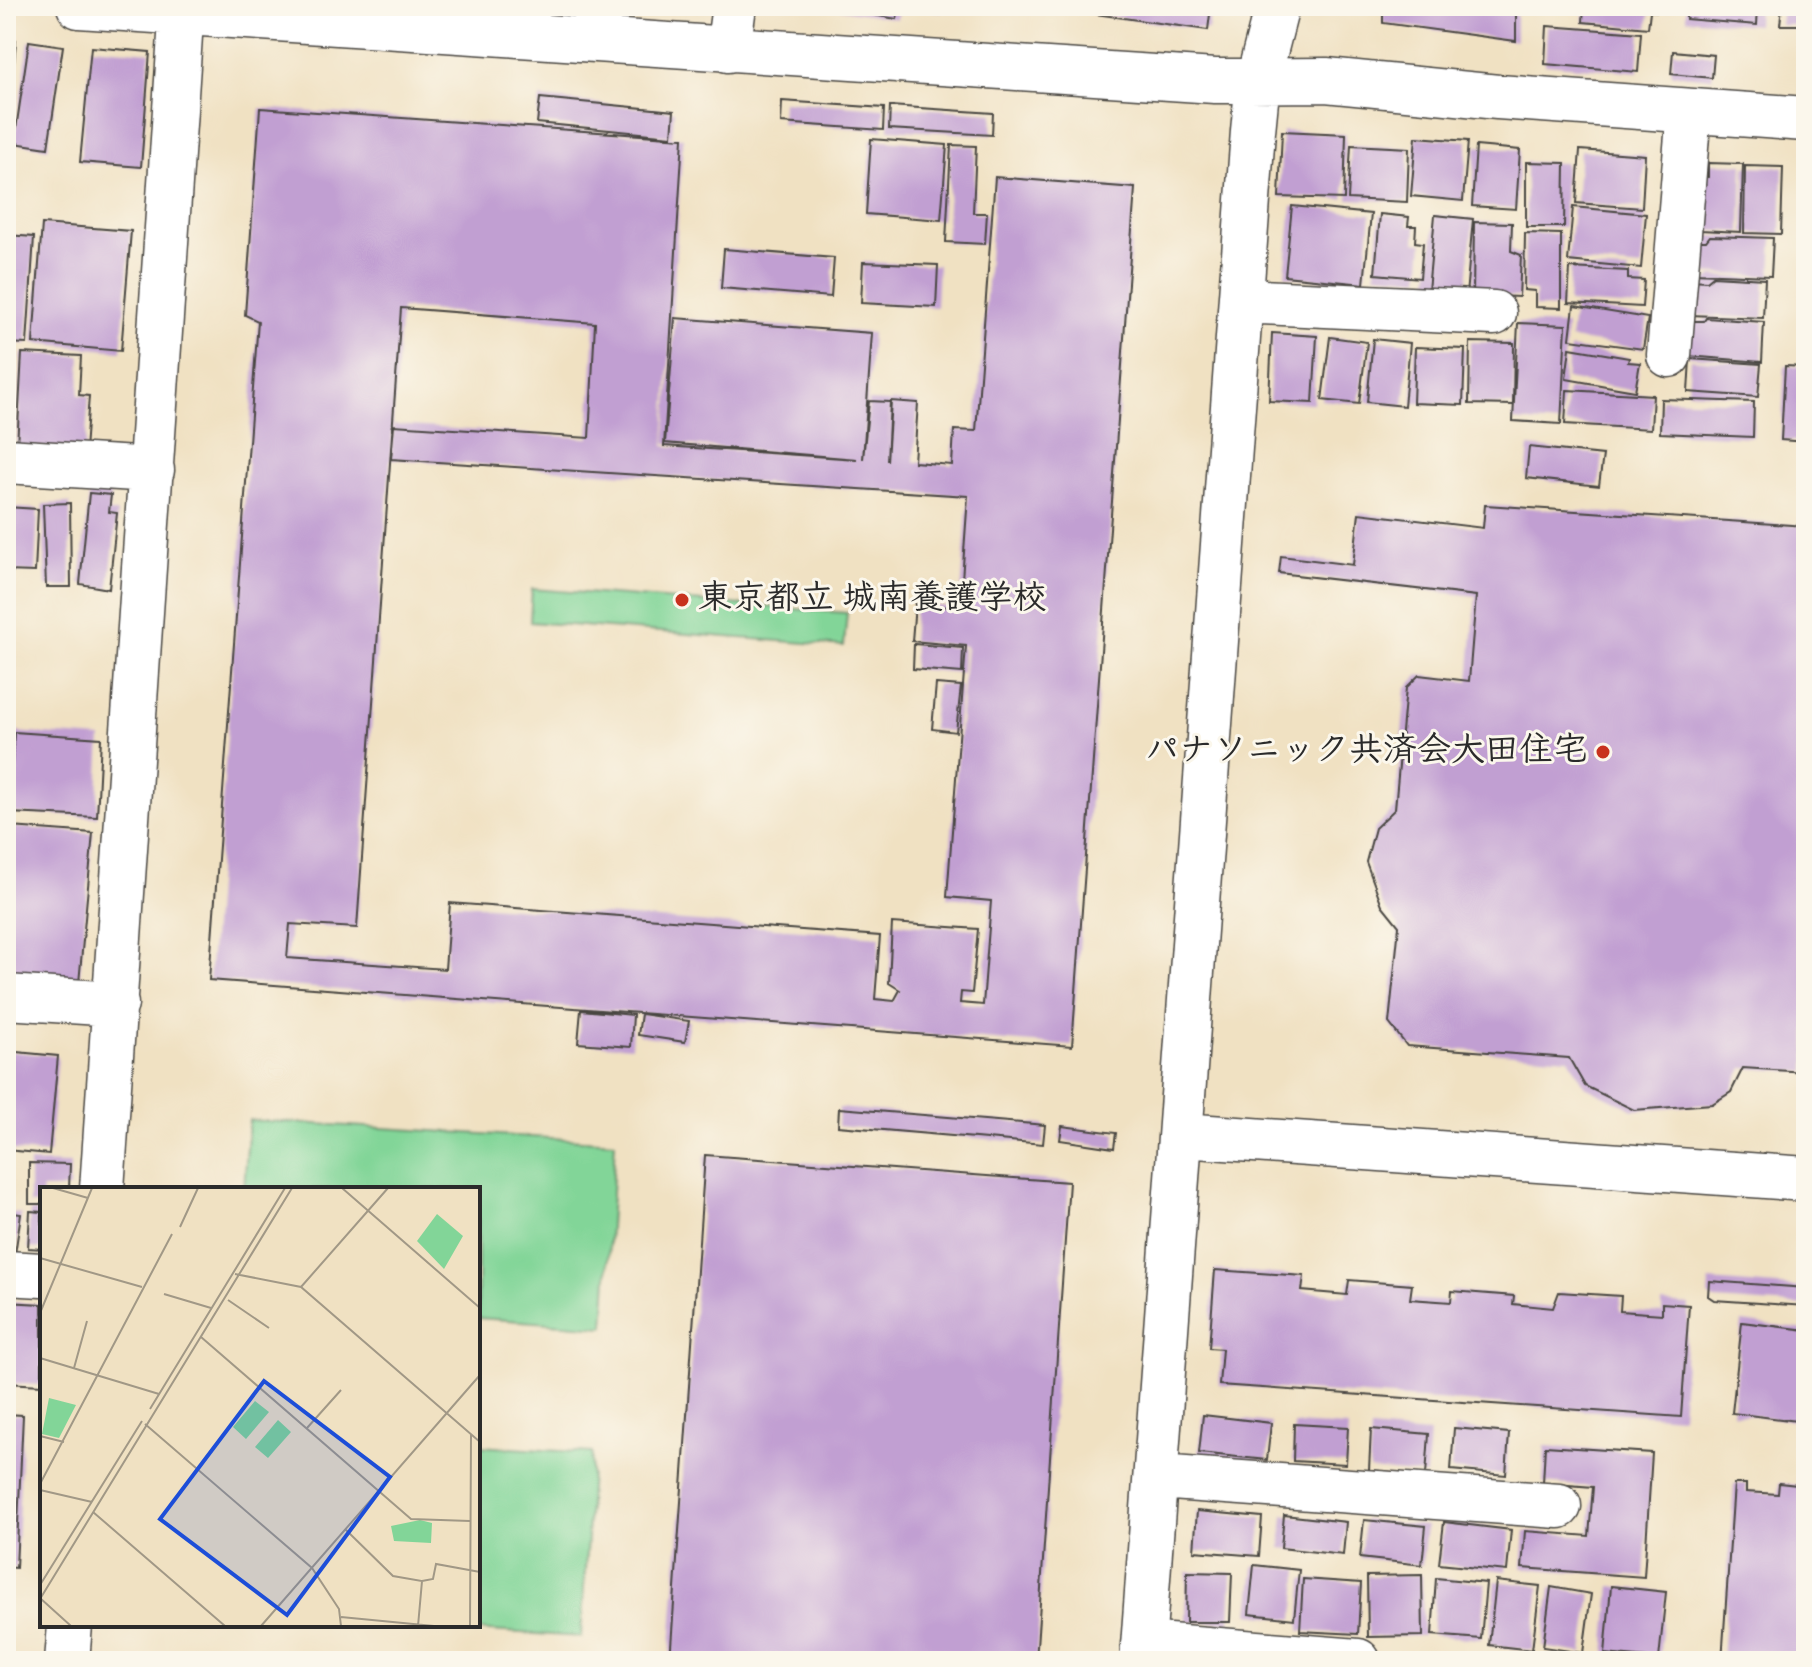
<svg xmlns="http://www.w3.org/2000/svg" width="1812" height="1667" font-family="'Indie Flower','Klee One',sans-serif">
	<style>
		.green { fill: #82d598; stroke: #568062; stroke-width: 2 }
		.building { fill: #c19fd2; fill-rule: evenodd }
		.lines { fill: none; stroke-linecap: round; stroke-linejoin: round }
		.minor-casing { stroke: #494642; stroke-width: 47 }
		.minor { stroke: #fff; stroke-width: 44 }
		.poi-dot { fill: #c8321e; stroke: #fbf7ec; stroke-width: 3 }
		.labels { text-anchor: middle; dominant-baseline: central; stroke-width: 6; stroke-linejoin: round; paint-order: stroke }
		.poi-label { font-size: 34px; font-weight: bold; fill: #2b2b2b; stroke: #fbf7ec; text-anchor: start }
		.inset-road { fill: none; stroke: #a19886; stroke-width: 2 }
		.view { fill: #1d4ed8; fill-opacity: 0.15; stroke: #1d4ed8; stroke-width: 4 }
		.inset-edge { fill: none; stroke: #2b2b2b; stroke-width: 4 }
	</style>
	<rect width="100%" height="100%" fill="#fbf7ec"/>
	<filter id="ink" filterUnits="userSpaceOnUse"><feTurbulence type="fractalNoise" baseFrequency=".0125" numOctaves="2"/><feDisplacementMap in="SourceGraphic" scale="16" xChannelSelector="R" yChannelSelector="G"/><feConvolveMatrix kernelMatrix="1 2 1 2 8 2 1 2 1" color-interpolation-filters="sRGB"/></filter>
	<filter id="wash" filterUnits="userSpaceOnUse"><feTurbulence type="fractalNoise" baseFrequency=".006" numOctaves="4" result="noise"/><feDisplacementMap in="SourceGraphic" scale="32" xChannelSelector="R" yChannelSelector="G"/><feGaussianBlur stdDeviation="1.8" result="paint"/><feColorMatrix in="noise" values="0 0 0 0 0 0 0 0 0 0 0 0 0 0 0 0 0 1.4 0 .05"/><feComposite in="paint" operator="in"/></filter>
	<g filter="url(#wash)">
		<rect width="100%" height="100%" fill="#f0e1c2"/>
		<path class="green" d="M532,589L847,613L844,646L530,622Z
			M249,1120L615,1142L604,1327L478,1318V1189H244Z
			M478,1446L592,1453L581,1637L397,1625H478Z"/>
		<g id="blocks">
			<path class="building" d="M820,6H899L897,19Z
				M907,6H942L941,12Z
				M1074,6H1211L1208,30L1074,11Z
				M1383,6H1516V41L1383,23Z
				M1584,6H1668V12L1650,11L1648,28L1583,22Z
				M1686,6L1758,7L1757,25L1686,19Z
				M1782,6H1806V25H1780Z
				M1547,26L1641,33L1638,72L1545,64Z
				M6,39L16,40L8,133L6,132Z
				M29,41L63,46L48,148L14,143Z
				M91,47L150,52L141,167L80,162Z
				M1673,51L1714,55L1712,78L1671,74Z
				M540,98L674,111L672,136L537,123Z
				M782,101L884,108L883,130L781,123Z
				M890,106L993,113L992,135L889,129Z
				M260,108L683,138L664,446L857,459L665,443L675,318L872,333L863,459L869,401L890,402L887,461L891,401L918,403L914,462L952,465L954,430L976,431L995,177L1135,188L1072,1046L209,980L258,321L245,315ZM401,308L595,323L589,438L394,425L391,459L968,496L960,608L915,604L912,641L966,646L947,897L991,901L983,1005L960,1003L961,992L972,993L978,929L892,923L889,983L900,990L894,1001L875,999L880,936L450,903L445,969L287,958L290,924L357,928Z
				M1282,131L1346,134L1344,199L1279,197Z
				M1416,137L1468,141L1463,201L1411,196Z
				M871,139L947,145L941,220L866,214Z
				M951,145L976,146L973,213H987L985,244L946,242Z
				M1351,145L1409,148L1407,202L1348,199Z
				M1476,146L1520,150L1516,209L1472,206Z
				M1580,150L1645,155L1642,208L1576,203Z
				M1526,162L1565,163L1564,227H1526Z
				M1708,163L1743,164L1741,232L1700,230L1701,177H1708Z
				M1745,166L1783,167L1781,234L1744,233Z
				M1292,206L1371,214L1364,284L1285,276Z
				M1573,207L1646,214L1641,268L1568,261Z
				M1380,214L1409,217L1408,226H1416L1415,242L1423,243L1420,278L1375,274Z
				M1435,215L1473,219L1466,295L1428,291Z
				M1474,222L1512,223L1511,251L1521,255L1519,297L1473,295Z
				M42,224L131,231L121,351L33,343Z
				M1525,233L1561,234V308L1535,307V291L1524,290Z
				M6,235L34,237L27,344L6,343Z
				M1710,236L1773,238L1771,276L1693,273L1695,241H1706Z
				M724,249L834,258L831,297L721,288Z
				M863,262L938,265L936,307L861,303Z
				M1570,268L1628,271V279L1644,280L1642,307L1568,303Z
				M1713,276L1765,279L1763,318L1690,315L1691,280L1707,281Z
				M1574,306L1648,318L1643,349L1570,339Z
				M1706,318L1764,322L1762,362L1688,356L1689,321H1704Z
				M1518,323L1566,325L1561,424L1513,421Z
				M1272,333L1317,336L1313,403L1269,401Z
				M1330,337L1367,342L1359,404L1322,400Z
				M1373,339L1410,343L1404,406L1367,402Z
				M1470,342L1514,343L1513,405L1469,404Z
				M1415,347L1465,349L1463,405L1413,403Z
				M1570,348L1629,358L1628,362L1640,363L1635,391L1566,379Z
				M22,353L81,356L79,395L89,396L85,450L17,446Z
				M1690,359L1761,364L1758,397L1688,392Z
				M1785,366L1806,367V442L1781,440Z
				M1567,390L1653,395L1651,429L1565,424Z
				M1661,399L1754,402L1753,437L1660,433Z
				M1529,447L1603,455L1599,486L1526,478Z
				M89,493L111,495L109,512L117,513L109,589L80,584Z
				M70,503L71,587H46L43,504Z
				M1485,505L1806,526V1072L1743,1068L1731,1092L1712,1104L1634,1110L1585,1086L1569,1058L1407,1046L1389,1023L1399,926L1382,905L1366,862L1375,828L1395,809L1406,688L1419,675L1469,681L1476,596L1279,573L1281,556L1353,565L1359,513L1483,528Z
				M6,507L38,509L35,572L6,571Z
				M914,644L963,648L962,673L913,669Z
				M936,684L961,686L956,732L932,729Z
				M14,732L101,738L97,817L9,813Z
				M11,827L93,833L79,983L6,976V889Z
				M581,1010L633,1015L631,1047L578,1043Z
				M641,1014L689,1021L685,1042L638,1035Z
				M6,1051L58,1056L49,1154L6,1150Z
				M839,1108L1045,1125L1043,1144L838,1126Z
				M1062,1126L1116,1133L1114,1148L1060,1140Z
				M705,1155L1069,1182L1036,1661H670Z
				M29,1163L70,1164L69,1189H42V1204H29Z
				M30,1211L42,1212V1249L28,1248Z
				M6,1212L21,1214L15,1254L6,1252Z
				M1215,1270L1304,1276L1302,1291L1347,1295L1349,1280L1412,1285L1410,1299L1451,1302L1452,1291L1514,1296L1513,1304L1553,1308L1559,1292L1621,1296L1620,1311L1662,1314V1303L1689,1305L1681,1417L1219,1385L1222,1349L1209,1348Z
				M1709,1281L1806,1288V1306L1714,1300L1708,1296Z
				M6,1302L42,1304V1385L6,1383Z
				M1742,1322L1806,1330V1422L1732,1413Z
				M6,1414L23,1415L16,1568L6,1567Z
				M1203,1415L1271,1423L1267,1460L1199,1453Z
				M1294,1424L1348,1427L1346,1464L1293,1461Z
				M1454,1428L1509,1433L1506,1475L1451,1470Z
				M1371,1429L1429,1434L1426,1475L1369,1470Z
				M1545,1446L1652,1453L1644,1577L1522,1568L1525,1531L1589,1536L1593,1487L1543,1483Z
				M1779,1483L1806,1486V1661H1722L1734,1484H1746V1492L1778,1494Z
				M1197,1511L1262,1517L1259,1556L1194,1551Z
				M1284,1515L1346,1522L1343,1555L1281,1548Z
				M1364,1520L1426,1526L1422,1565L1360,1558Z
				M1444,1522L1511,1530L1507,1571L1439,1564Z
				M1254,1565L1299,1570L1294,1619L1249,1614Z
				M1187,1572L1232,1573L1230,1622H1186Z
				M1422,1575L1423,1636L1368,1637L1367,1576Z
				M1436,1578L1486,1583L1481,1639L1432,1635Z
				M1303,1579L1361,1583L1358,1634L1300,1631Z
				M1496,1581L1540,1586L1532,1650L1489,1645Z
				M1611,1586L1666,1592L1659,1659L1605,1654Z
				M1551,1587L1591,1594L1583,1653L1543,1647Z
				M226,1653L301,1659V1661H225Z"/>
		</g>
	</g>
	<g filter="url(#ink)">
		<use href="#blocks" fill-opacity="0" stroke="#494642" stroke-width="2"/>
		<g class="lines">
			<g class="minor-casing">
				<path id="minor" d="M79,6L1215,81L1326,80L1498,97L1806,119
					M728,50L734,6
					M1241,301L1494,313
					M1669,355L1689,111
					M6,461L152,470
					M6,997L116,1004
					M1182,1135L1806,1179
					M102,1189L182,6
					M6,1273L42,1275
					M1158,1477L1559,1506
					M1143,1644L1358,1661
					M67,1661L70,1625
					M1142,1661L1253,131L1258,80L1277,6"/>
			</g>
			<use href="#minor" class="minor"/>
		</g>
	</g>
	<g class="poi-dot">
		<circle cx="682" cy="600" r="8"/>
		<circle cx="1603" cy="752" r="8"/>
	</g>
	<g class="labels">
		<g class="poi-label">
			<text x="698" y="600">東京都立 城南養護学校</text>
			<text x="1587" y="752" text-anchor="end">パナソニック共済会大田住宅</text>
		</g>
	</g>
	<g transform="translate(40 1187)">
		<rect width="440" height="440" fill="#f0e1c2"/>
		<path d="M397,27L423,49L404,82L377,54ZM9,211L36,218L19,251L2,247ZM215,214L229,225L206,252L193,240ZM238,233L251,245L228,271L215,260ZM380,333L392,336L391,356L354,354L351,339Z" fill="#82d598"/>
		<path class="inset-road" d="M13,1L48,11M302,1L440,121M140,40L158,1M0,71L102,100M195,87L261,100L440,255M261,100L348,1M124,107L171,121M188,113L229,141M0,126L52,1M161,150L371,332L430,334M0,171L119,207M34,181L47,134M110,222L245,1M105,237L272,381L299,422L301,439M267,241L301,203M0,249L24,255M0,297L132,47M0,303L52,315M53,325L185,439M305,342L353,389L382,394L378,439M382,394L393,392L396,377L440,385M0,398L102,234M0,411L31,439M0,412L252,1M301,430L394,439M221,439L440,188M430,439L431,247"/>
		<path class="view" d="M224,194L350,290L247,428L120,332Z"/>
		<rect width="440" height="440" class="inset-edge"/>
	</g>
	<rect width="1812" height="1667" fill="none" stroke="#fbf7ec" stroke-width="32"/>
</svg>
